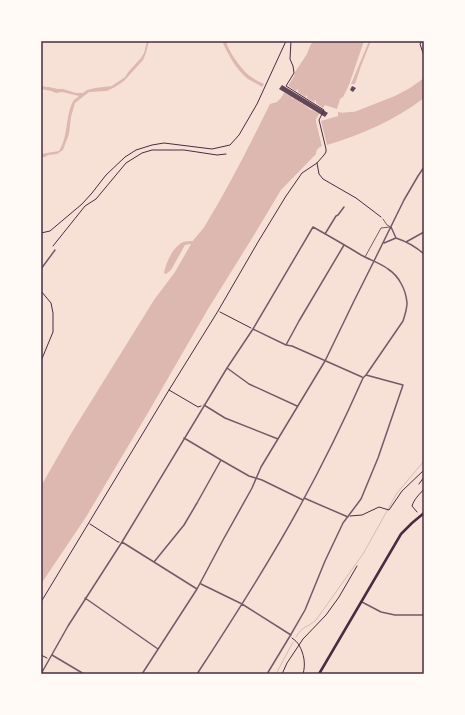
<svg xmlns="http://www.w3.org/2000/svg" width="465" height="715" font-family="'Fira Sans',sans-serif">
	<style>
		.water { fill: #dcb8b0 }
		.pier { fill: #f7e1d7 }
		.lines { fill: none; stroke-linecap: round; stroke-linejoin: round }
		.stream { stroke: #dcb8b0; stroke-width: 1 }
		.building { fill: #644757 }
		.path { stroke: #4a2c40; stroke-width: 1 }
		.service { stroke: #755966; stroke-width: 1 }
		.minor { stroke: #755966; stroke-width: 1.5 }
		.secondary { stroke: #4a2c40; stroke-width: 2.5 }
		.neatline { fill: none; stroke: #4a2c40; stroke-width: 1.5 }
	</style>
	<rect width="100%" height="100%" fill="#f7e1d7"/>
	<path class="water" d="M147,41H149L146,53L143,60L124,81L115,87L107,91L89,92L75,103L71,117L69,134L63,150L57,154L48,155L45,157H41V154L59,151C69,136 65,113 74,100C75,99 77,98 79,96L62,92L56,93L51,91L41,89V86L47,87H49L58,89H63L76,93H83L87,90L95,88L112,86L125,77L129,71L141,58L144,53Z
		M222,41H226C228,51 242,70 250,76C254,79 259,82 264,84L262,87C258,84 253,82 248,79C236,70 228,54 222,41Z
		M313,41H364L349,85L343,97L340,99L337,109L325,105L316,119V121L322,146C318,148 316,150 316,154L281,190L251,240L208,309L149,411L86,517L41,584V486L72,432L154,300L175,272L191,244L185,245L171,270L166,274L164,273C166,262 173,247 183,242C187,241 190,241 193,241C197,235 203,230 206,224C230,185 250,144 270,104L277,102L281,98L294,76L295,72L307,54L310,46Z
		M369,41H371L361,66L355,84H351Z
		M424,78V98C395,120 361,135 327,145L321,121L338,116V112C345,114 349,111 354,112L395,96L410,88Z"/>
	<path class="pier" d="M287,85L296,91L298,89V92L305,97L307,95V98L314,102L316,100V103L323,108L325,106L338,110V112L326,108L318,121L324,146H322L316,121L320,114L312,110H311L310,109L303,104H302L301,103L294,98L292,99V97L283,92Z"/>
	<g class="lines">
		<path class="stream" d="M296,637C302,626 307,628 316,620L363,554L397,493L424,461
			M276,674L293,642"/>
	</g>
	<path class="building" d="M282,85L328,113L325,117L279,89Z
		M352,86L356,88L353,92L350,90Z"/>
	<g class="lines">
		<path class="path" d="M422,41L420,44L424,56
			M317,163L319,174L323,179L356,198L381,217
			M41,233L50,231L82,204L92,193L106,175L125,157L136,150L152,145L164,143L212,149L230,145L239,135L257,104L286,41
			M53,246L85,206L96,199L126,163L142,153L152,150H184L217,155L226,154
			M41,291L51,303L53,313V332L41,361
			M220,312L251,328
			M169,390L198,407L201,406
			M419,484L424,477
			M417,512L412,506C414,499 419,495 424,489
			M350,516L362,515L379,507L389,510L402,491L424,470
			M90,524L118,542H119
			M41,602L169,390L218,311L258,242L286,196L302,173L317,163L324,155L326,152V149L319,120L324,110L286,86L294,73L293,66L290,59L291,41
			M292,638C295,640 298,643 299,645C304,654 306,664 303,674
			M41,655L47,658
			M282,674L287,663L303,639L326,615L339,597L357,566"/>
		<path class="service" d="M383,219L387,225L391,227
			M365,257L381,228L390,227"/>
		<path class="minor" d="M391,227L396,238
			M325,234L336,216L338,215L344,207
			M406,242L424,232
			M384,243L396,238C408,242 415,246 424,254
			M41,269L55,250
			M253,329L286,345L292,346L362,377
			M286,345L299,321L344,245
			M227,368L249,384L297,406
			M204,405L225,418L278,439
			M184,438L221,460L249,476L262,480L303,500
			M304,498L348,517
			M122,542L197,589
			M154,562L184,525L197,503L221,460
			M201,584L242,604L291,635
			M85,598L158,649
			M362,602L381,612L395,615H424
			M52,655L84,674
			M41,674L68,626L122,542L227,368L253,329L313,227C329,236 345,245 361,255C370,260 380,263 388,269C399,276 406,290 407,303C407,309 405,315 403,321L366,375L363,378C344,421 323,464 300,506C269,563 233,619 197,674
			M142,674L197,589L223,540L252,488L261,467L325,361L354,301L374,261L404,200L418,176L424,167
			M267,674L290,636L305,610L325,561L343,523L361,499L378,458L403,385L366,375"/>
		<path class="secondary" d="M319,674L401,534L412,523L424,513"/>
	</g>
	<rect width="465" height="715" fill="none" stroke="#fffaf5" stroke-width="84"/>
	<rect x="42" y="42" width="381" height="631" class="neatline"/>
</svg>
